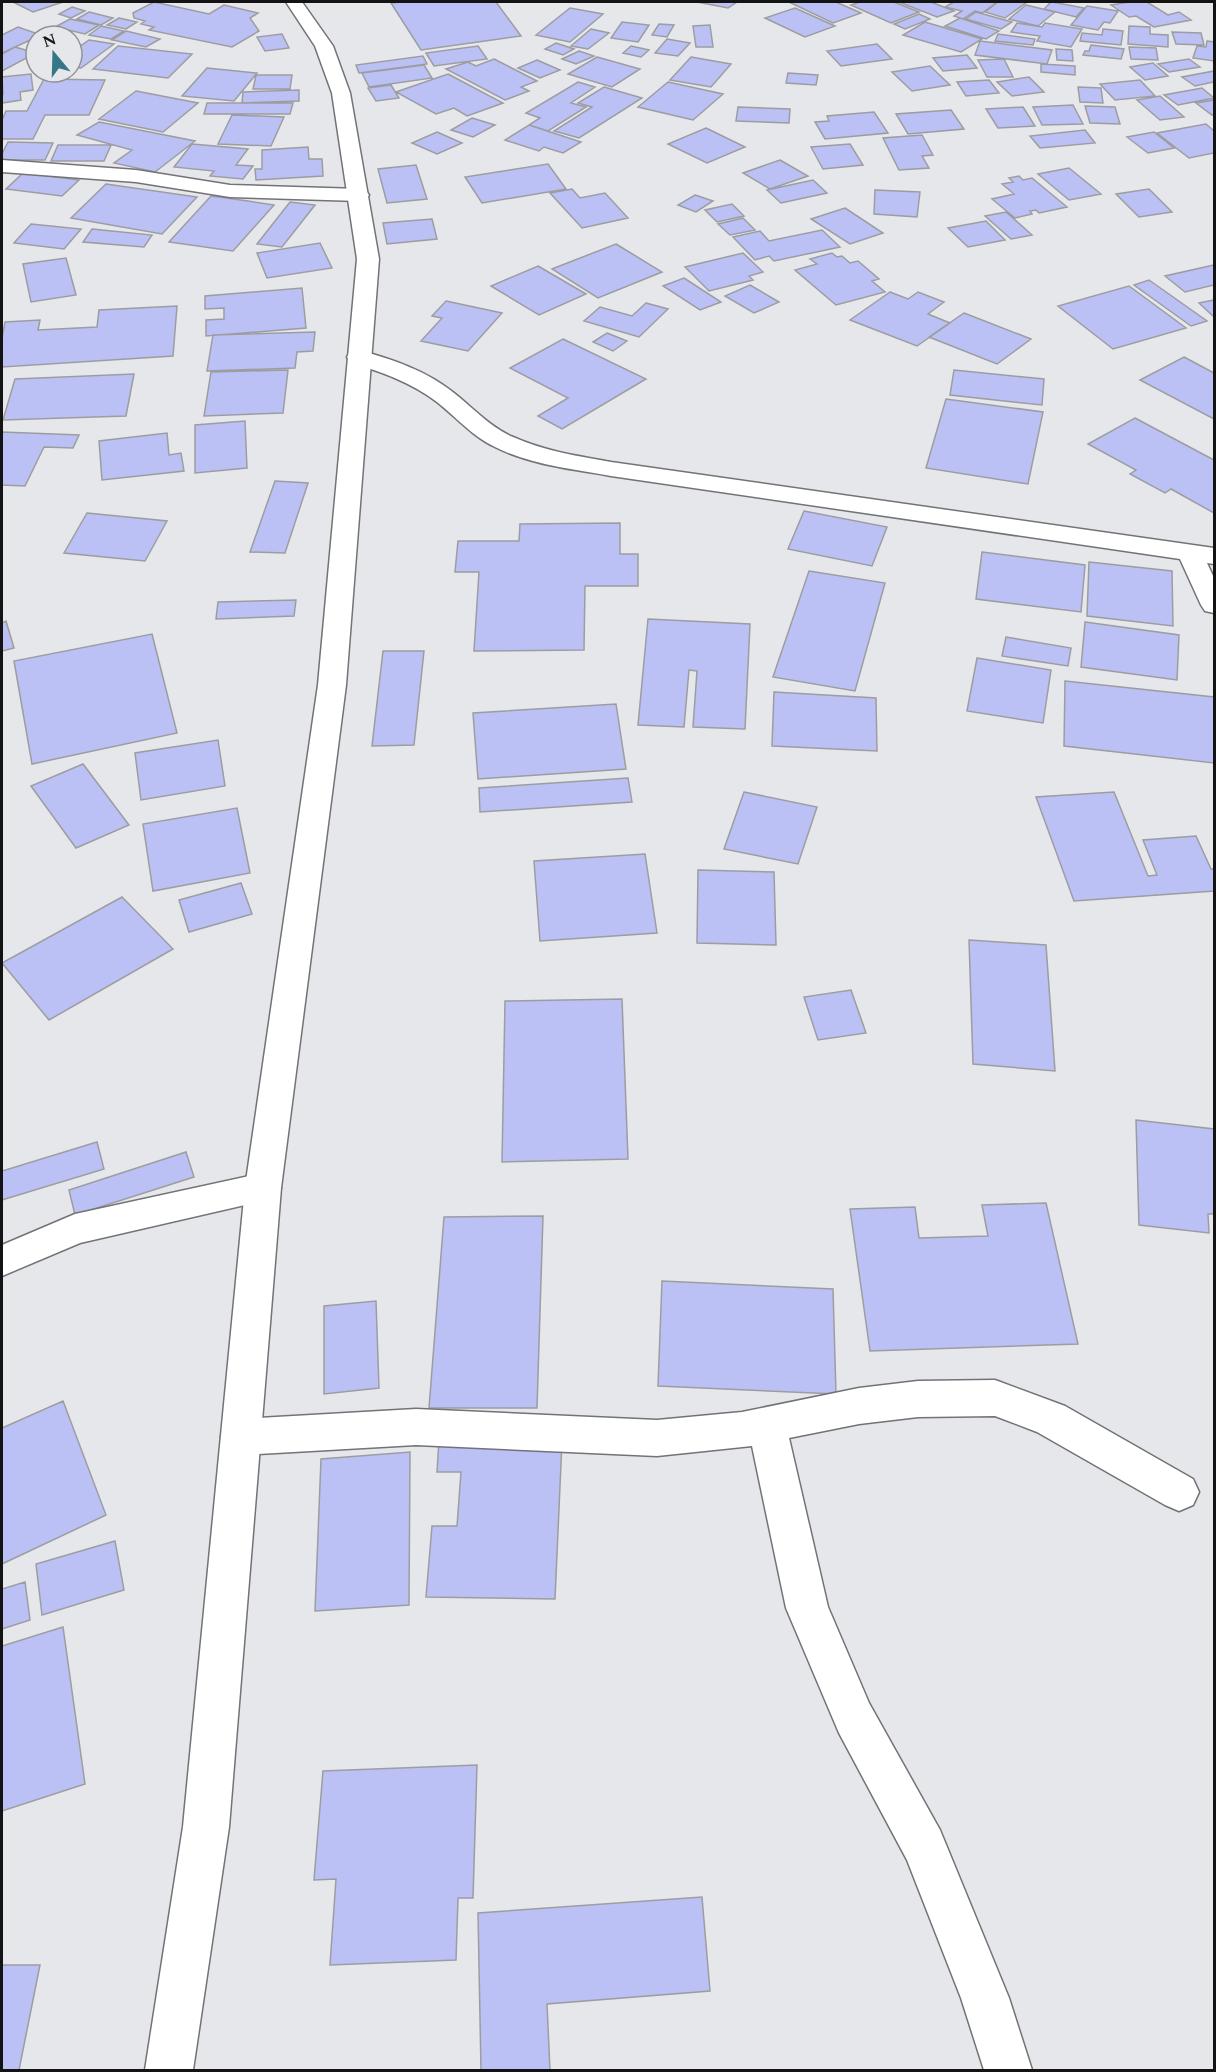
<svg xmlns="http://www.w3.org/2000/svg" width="1216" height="2072" font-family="Spectral,serif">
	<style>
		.building { fill: #bbc1f5; stroke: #9d9da1; stroke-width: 1.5 }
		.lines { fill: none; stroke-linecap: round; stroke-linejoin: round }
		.street-casing { stroke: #727376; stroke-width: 3 }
		.secondary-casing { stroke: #727376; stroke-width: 3 }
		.street { fill: #fff; fill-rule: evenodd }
		.secondary { fill: #fff; fill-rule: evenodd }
	</style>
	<rect width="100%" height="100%" fill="#e6e7ea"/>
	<path class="building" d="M13,2H63L33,12Z
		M154,2L209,14L224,5L258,13L250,18L259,31L232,47L149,30L154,27L141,24L145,21L134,18L133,13Z
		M401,2H496L521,36L421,50L391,3Z
		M697,2H737L728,8Z
		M789,2H836L861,13L833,23Z
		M860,2H894L919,12L891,23L851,5Z
		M899,2H931L954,11L937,17Z
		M954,2H989L996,3L982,13L975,11L963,19L954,16L962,11L945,7Z
		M998,2H1027L1005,18L985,12Z
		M1051,2H1052L1084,8L1076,17L1044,9Z
		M1130,2H1147L1168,15L1179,12L1191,20L1154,27L1136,16L1129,17L1111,5Z
		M1026,5L1055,12L1038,26L1009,19Z
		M1087,6L1118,11L1110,23L1104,22L1098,30L1071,25Z
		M72,7L85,11L71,18L59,14Z
		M570,8L603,14L570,42L536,35Z
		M795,8L835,26L805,37L765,18Z
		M89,12L113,18L101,25L77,19Z
		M976,12L1012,22L1001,29L966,19Z
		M919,14L930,19L905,29L894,24Z
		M119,18L137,22L126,29L107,25Z
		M960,18L999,31L986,39L945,26Z
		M70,19L99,25L85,34L55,27Z
		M622,22L649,25L638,42L611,38Z
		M925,22L982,39L961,52L903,35Z
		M1017,23L1042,27L1045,23L1082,29L1071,47L1037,41L1040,36L1011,32Z
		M659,24L674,25L667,37L652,35Z
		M710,25L713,47H696L693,26Z
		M101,26L124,31L111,39L89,35Z
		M1129,26L1150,27V34L1168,35V47L1128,44Z
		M18,27L41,35L2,53V35Z
		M591,29L609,33L588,49L571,46Z
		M1103,29L1123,31L1121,45L1080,41L1082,33L1102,35Z
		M126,31L160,39L146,47L112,40Z
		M1172,32L1201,33L1204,45L1176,44Z
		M282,34L289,48L265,51L257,37Z
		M998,34L1035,39L1033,45L995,41Z
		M667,39L690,43L678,56L655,53Z
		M89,40L114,44L81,68L72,67V52Z
		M980,41L1052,50L1047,64L975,55Z
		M1207,41L1214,42V61L1193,58L1197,46L1206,47Z
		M556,43L574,49L563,55L545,49Z
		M877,44L892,59L841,66L827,51Z
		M1091,45L1124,49L1121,59L1083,55L1085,51H1089Z
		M118,46L192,54L168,78L93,69Z
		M478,46L487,59L434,66L426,53Z
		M631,46L649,50L641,57L623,53Z
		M15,47L36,53L2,71V54Z
		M1129,47L1156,48L1158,60L1131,59Z
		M1056,49L1072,50L1073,61L1057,60Z
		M579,51L594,56L576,64L562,59Z
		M967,55L977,68L943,71L933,58Z
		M423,56L427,64L359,73L356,65Z
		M597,57L640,69L612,87L568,74Z
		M691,57L731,64L711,87L670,80Z
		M494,59L537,81L521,87L529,91L505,100L446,69L468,62L476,66Z
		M1004,59L1013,77H987L978,60Z
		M1189,59L1200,67L1169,72L1158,64Z
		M537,60L560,70L540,78L518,68Z
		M1153,63L1168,76L1145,80L1130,67Z
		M1041,64L1075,66V75L1041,72Z
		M424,65L432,78L369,87L362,73Z
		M930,66L950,85L912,91L892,72Z
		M207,68L257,73L234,101L182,96Z
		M1214,71V82L1195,86L1182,77Z
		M788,73L818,75L816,85L786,83Z
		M31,74L33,90L20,92L21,100L2,103V94H3L2,77Z
		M448,74L503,103L467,116L454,108L436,114L396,92Z
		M256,75H292L290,89H253Z
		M1029,77L1044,92L1012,96L997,82Z
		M44,79L105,80L89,115H45L33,139H2V120L6,111H27Z
		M989,80L999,93L966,96L957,82Z
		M1140,80L1155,96L1115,100L1100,84Z
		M578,82L595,87L571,103L586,107L548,131L529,125L540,118L526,113Z
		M668,82L723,94L693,120L638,107Z
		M391,85L399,98L376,101L368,88Z
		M604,87L642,98L579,138L554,131L592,107L578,103Z
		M1078,87L1101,88L1103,103L1080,102Z
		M1202,88L1214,98L1178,105L1164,95Z
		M299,90V101L242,103L243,92Z
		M136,91L198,103L163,132L99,119Z
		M1160,96L1184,117L1160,120L1137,100Z
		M1214,100V114L1212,115L1196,103Z
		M207,103H293L290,114H204Z
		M1073,105L1083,124L1042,125L1033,107Z
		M1085,106L1115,107L1120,124L1090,123Z
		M738,107L790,109L789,123L736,121Z
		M1023,107L1035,126L998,128L986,109Z
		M951,110L964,129L908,134L896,114Z
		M874,112L888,133L825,139L815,122L829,121L827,116Z
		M232,115L284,117L271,146L218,144Z
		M472,118L495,125L473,137L451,130Z
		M99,122L195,141L155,172L114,163L132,150L77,135Z
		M1206,124L1214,131V153L1189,158L1157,133Z
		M529,125L581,142L563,153L544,147L539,151L505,140Z
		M706,128L745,147L707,163L668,144Z
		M1085,130L1095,143L1040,148L1030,136Z
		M437,132L462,143L437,154L412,143Z
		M1154,132L1174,148L1148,153L1127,137Z
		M922,135L933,155L922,156L929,168L899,170L883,138Z
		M8,142L53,143L45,160H2V154Z
		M192,144L248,149L236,165L253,166L243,179L210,176L214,171L174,167Z
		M850,144L863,165L823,169L811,147Z
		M58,145H111L104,161H51Z
		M308,147L309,159H322L323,176L256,180L255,169H262V150Z
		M780,160L808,176L770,189L743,173Z
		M548,164L566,189L482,203L465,177Z
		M416,165L427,199L387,203L378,169Z
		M1069,168L1101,194L1069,200L1038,174Z
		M23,173L79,180L62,196L6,189Z
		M1019,176L1023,180L1032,178L1067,207L1039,213L1036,210L1030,211L1032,214L1015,218L992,199L1014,194L1002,184L1013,182L1009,178Z
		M813,180L827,193L781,203L767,190Z
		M106,184L197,197L162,234L71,218Z
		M572,189L580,198L605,193L628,218L582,228L550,193Z
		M1149,189L1172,212L1139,217L1116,194Z
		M875,190L920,192L917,217L874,214Z
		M695,195L713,201L696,212L678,205Z
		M211,196L248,201L274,205L233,251L169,242Z
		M290,202L315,205L282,247L257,244Z
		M732,204L744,216L717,222L705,210Z
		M845,208L883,233L850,244L811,219Z
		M1006,212L1032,235L1011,239L985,216Z
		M743,218L755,230L730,235L718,224Z
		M432,219L437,239L387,244L383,223Z
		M986,221L1005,240L968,247L948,228Z
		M31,224L81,229L64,249L14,243Z
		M92,229L152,235L144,247L83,242Z
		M822,230L840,247L774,261L769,256L755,260L733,237L760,231L769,241Z
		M320,243L332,268L267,278L257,253Z
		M616,244L662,272L598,298L552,269Z
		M743,253L763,272L749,276L753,280L709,291L685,267Z
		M832,253L837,257L842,256L850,263L858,261L879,279L872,281L885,292L836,305L795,270L817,264L810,259Z
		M66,258L76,295L31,302L23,264Z
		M1214,265V285L1185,292L1165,276Z
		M538,266L586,294L539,315L491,286Z
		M684,278L721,302L700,310L663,286Z
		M1149,280L1207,321L1191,326L1134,285Z
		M750,285L779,302L754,313L725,296Z
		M1129,286L1186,328L1113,349L1058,306Z
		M302,288L306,328L206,336V320L224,319V308L205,309V296Z
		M890,292L908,299L918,292L944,302L928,314L950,323L917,346L850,320Z
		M1214,300V317L1199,303Z
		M446,301L502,313L468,351L421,341L442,318L432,316Z
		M646,303L668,309L639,337L584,321L600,307L632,316Z
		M177,306L173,356L2,367V338L5,322L40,320L38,330L97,327L99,310Z
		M964,313L1031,339L997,364L929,337Z
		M315,332L313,351L297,352L295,368L207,371L213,335Z
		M607,333L627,341L613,351L593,342Z
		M563,339L646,379L562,429L538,416L568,398L510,368Z
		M1184,357L1214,373V419L1140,380Z
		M288,370L283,413L204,416L211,372Z
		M954,370L1044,379L1042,405L950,395Z
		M134,374L126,416L3,420L15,379Z
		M946,399L1043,412L1028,484L926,468Z
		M1135,418L1214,460V513L1171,489L1165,493L1130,474L1136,470L1088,444Z
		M245,421L247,468L195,473V425Z
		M2,432L79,435L73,448L44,447L25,486L2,485Z
		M167,433L169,455L181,453L184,471L102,480L99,441Z
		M275,481L308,483L285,553L250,552Z
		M804,511L887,527L872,566L788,549Z
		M87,513L167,521L145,561L64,553Z
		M620,523V554H638V586H585L584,650L474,651L479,572H455L458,541H519L520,524Z
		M982,552L1085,565L1081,612L976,599Z
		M1089,562L1172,571L1173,626L1087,616Z
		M809,571L885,583L855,691L773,677Z
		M296,600L294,616L216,619L218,602Z
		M648,619L750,624L745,729L693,727L697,671L689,670L684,727L638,725Z
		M6,621L14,648L2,651V623Z
		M1085,622L1179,635L1177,680L1081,667Z
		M152,634L177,733L32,764L14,661Z
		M1006,637L1071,648L1068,666L1002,656Z
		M383,651H424L414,745L372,746Z
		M977,658L1051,670L1043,723L967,711Z
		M1065,681L1214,697V763L1064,746Z
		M774,692L876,698L877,751L772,746Z
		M616,704L626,769L478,779L473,713Z
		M218,740L225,786L141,800L135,753Z
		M83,764L129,825L76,848L31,786Z
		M628,778L632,802L480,812L479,788Z
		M744,792L817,807L798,864L724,849Z
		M1114,792L1148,876L1157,875L1143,840L1196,836L1211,869H1214V891L1074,901L1036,797Z
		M237,808L250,873L153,891L143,824Z
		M645,854L657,933L540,941L534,861Z
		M698,870L774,872L776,945L697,943Z
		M241,883L252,914L189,932L179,900Z
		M122,897L173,949L49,1020L2,963Z
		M969,940L1046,945L1055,1071L973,1064Z
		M851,990L866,1033L818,1040L804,997Z
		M622,999L628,1159L502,1162L505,1001Z
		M1136,1120L1214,1129V1214H1208L1209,1233L1139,1225Z
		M97,1142L104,1169L2,1200V1171Z
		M186,1152L194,1177L75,1215L69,1190Z
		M1046,1203L1078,1344L870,1351L850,1209L915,1207L919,1238L988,1236L982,1205Z
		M543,1216L537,1408H429L444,1217Z
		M662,1281L833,1289L836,1394L658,1386Z
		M376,1301L379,1388L324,1394V1306Z
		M63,1401L106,1515L2,1564V1428Z
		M439,1440L562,1441L555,1599L426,1597L432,1526H457L461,1472H437Z
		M410,1452L409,1605L315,1611L321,1459Z
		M115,1541L124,1590L42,1615L36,1564Z
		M25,1582L30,1620L2,1629V1589Z
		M63,1627L85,1784L2,1811V1646Z
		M477,1765L473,1898H458L456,1960L330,1965L336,1879L314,1880L323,1771Z
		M702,1897L710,1991L547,2004L550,2070H481L478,1913Z
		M2,1965H40L19,2070H2Z"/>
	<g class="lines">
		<g class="street-casing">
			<path id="street" d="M2,160L136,170L230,185L359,189L366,191L369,195L366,199L359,201L230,197L136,182L2,172Z
				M358,350C392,359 427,371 454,393C473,408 490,427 513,437C544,451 578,456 611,462L1214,548V564L1207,563L1214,578V613L1205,611L1201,605L1180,559L611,476C572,469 531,465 495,447C472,436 456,417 437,402C411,382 381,372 350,362L347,357L350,352Z
				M263,1173L275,1178L281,1188L275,1198L80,1243L2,1276V1245L75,1214Z
				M995,1380L1065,1406L1193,1479L1199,1492L1193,1505L1179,1511L1165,1505L1037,1432L995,1416L918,1417L859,1424L789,1438L828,1607L869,1703L940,1830L1009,1998L1032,2070H984L961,1998L907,1860L839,1733L786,1608L752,1446L657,1456L416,1445L241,1455L227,1450L221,1437L227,1424L241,1419L416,1409L657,1420L742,1412L859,1388L918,1381Z"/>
		</g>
		<g class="secondary-casing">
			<path id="secondary" d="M286,2H302L333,46L350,93L379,259L346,685L281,1188L229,1827L193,2070H145L183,1827L245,1188L318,685L357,259L332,93L315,46Z"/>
		</g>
		<use href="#street" class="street"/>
		<use href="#secondary" class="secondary"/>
	</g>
	<rect width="1216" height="2072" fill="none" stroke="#131314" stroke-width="6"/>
	<g transform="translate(54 54) rotate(341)"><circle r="28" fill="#e6e7ea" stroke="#929294" stroke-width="1.5"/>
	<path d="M0-4.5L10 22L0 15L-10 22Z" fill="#347788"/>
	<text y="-9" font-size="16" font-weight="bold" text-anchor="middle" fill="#131314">N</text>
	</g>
</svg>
